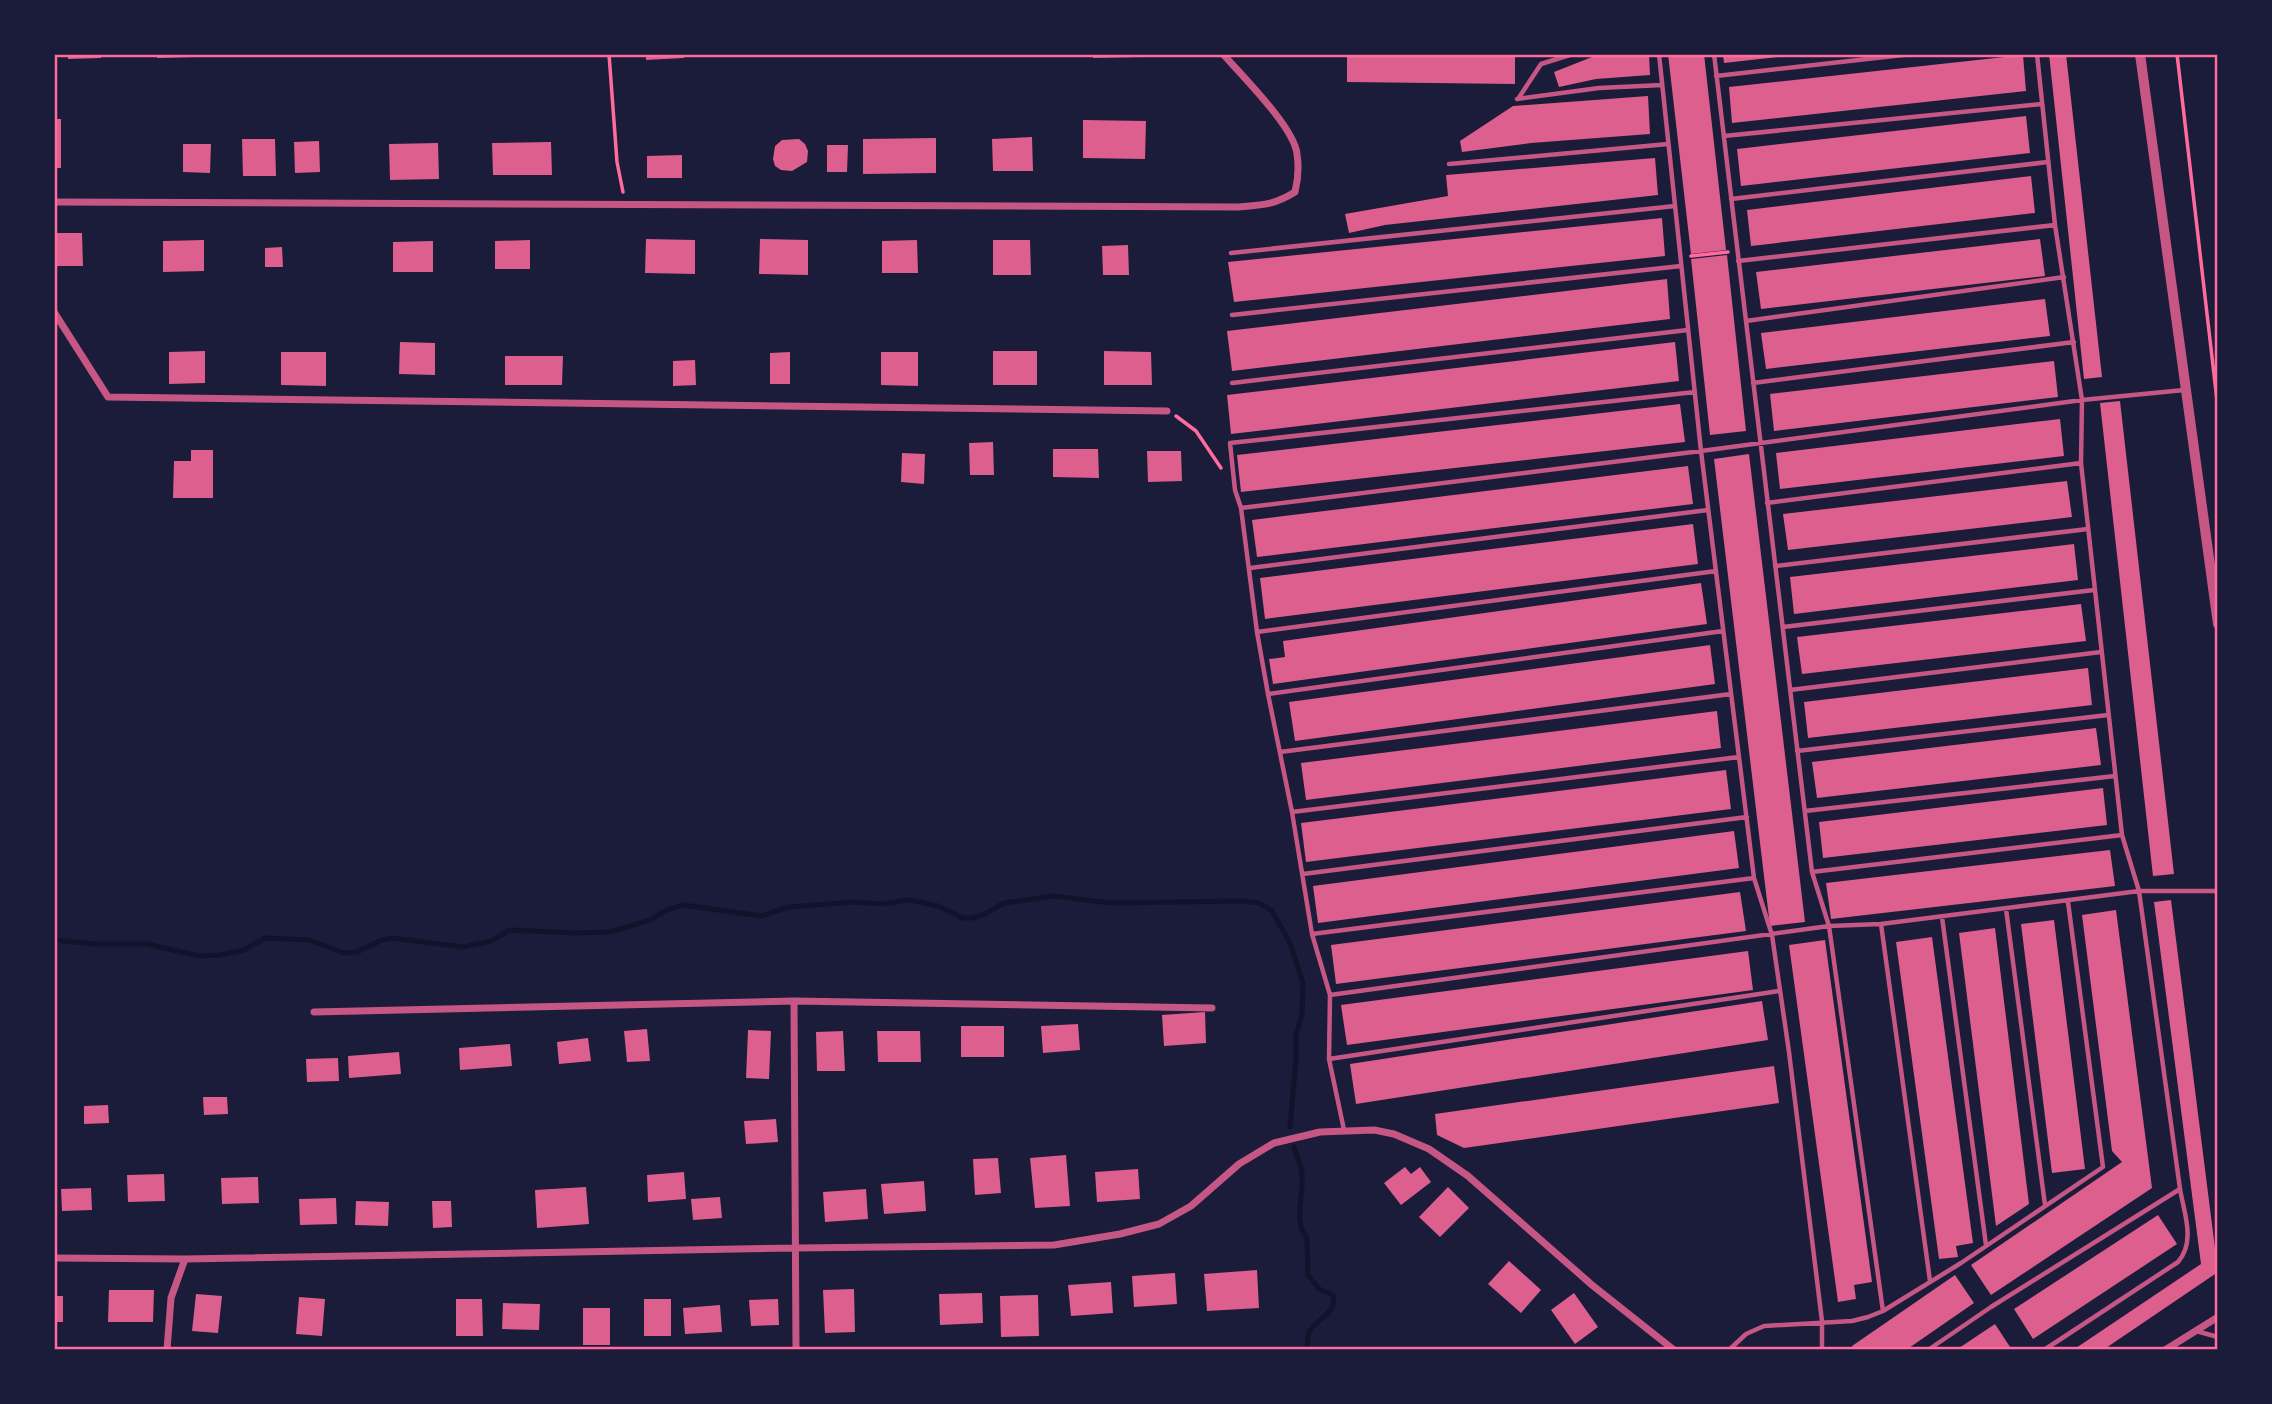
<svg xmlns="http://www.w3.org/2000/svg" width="2272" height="1404" font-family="Raleway,sans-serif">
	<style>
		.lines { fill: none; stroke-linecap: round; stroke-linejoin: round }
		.stream { stroke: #12122b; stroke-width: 5 }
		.building { fill: #dd5f8e }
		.path { stroke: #ff6b9d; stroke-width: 3.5 }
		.service { stroke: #c65784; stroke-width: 4.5 }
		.minor { stroke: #c65784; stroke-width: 7 }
		.tertiary { stroke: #c65784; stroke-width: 10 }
		.neatline { fill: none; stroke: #ff6b9d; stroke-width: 2.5 }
	</style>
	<rect width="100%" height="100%" fill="#1b1b3a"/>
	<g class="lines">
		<path class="stream" d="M54,940L96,944H147L199,956L219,955L244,950L265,938L309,940L344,953L357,952L382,940L392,938L463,947L491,941L510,930L574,933L610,932L650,920L667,910L683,905L761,916L789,907L854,902L881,904L909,900L938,906L963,918H972L985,914L1004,903L1054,896L1111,903L1243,901L1259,903L1272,911L1290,943L1303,983L1302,1014L1296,1036V1057L1290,1127
			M1294,1147C1296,1156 1301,1164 1302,1174C1304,1194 1293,1223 1307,1238L1308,1275L1319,1289L1333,1295C1338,1314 1316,1318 1309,1332C1307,1337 1308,1345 1307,1350"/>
	</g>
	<path class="building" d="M68,54H101V58L68,59Z
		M157,54H194V57L157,58Z
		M646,54H684V58L646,60Z
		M867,54H911V57H867Z
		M1093,54H1139V57L1093,58Z
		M1347,54H1515V84L1347,82Z
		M1649,54L1650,75L1596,79L1559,87L1554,72L1592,57Z
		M1668,54H1704L1726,250L1691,254Z
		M1723,54H1786V56L1724,63Z
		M2049,54H2066L2102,377L2084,379Z
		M2023,55L2026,91L1732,123L1729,87Z
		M1648,96L1650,134L1531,143L1462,152L1460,141L1513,106Z
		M2026,116L2030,153L1741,186L1737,149Z
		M54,119H61V168H54Z
		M1083,120L1146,121L1145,159L1083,158Z
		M1032,137L1033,171H993L992,139Z
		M936,138V173L863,174V139Z
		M242,139H275L276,176H243Z
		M799,139L805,144L808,151L807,162L792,171L781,170L775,166L773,159L775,146L782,140Z
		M319,141L320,172L295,173L294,142Z
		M551,142L552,175H493L492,143Z
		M438,143L439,179L390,180L389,144Z
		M183,144H211L210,173L183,172Z
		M827,145H848L847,172H827Z
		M682,155V178H647V156Z
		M1655,158L1658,195L1385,225L1349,233L1345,214L1448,196L1446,175Z
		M2031,176L2035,213L1751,246L1747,210Z
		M1662,218L1665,256L1234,302L1228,262Z
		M57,233H82L83,266H57Z
		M646,239L695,240V274L645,273Z
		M760,239L808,240V275L759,274Z
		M2040,239L2045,276L1761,309L1756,272Z
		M204,240V271L163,272V241Z
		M530,240V269H495V241Z
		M917,240L918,273H882V241Z
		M993,240H1030L1031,275H993Z
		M433,241V272H393V242Z
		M1128,245L1129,275H1103L1102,246Z
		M282,247L283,267H265V248Z
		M1727,255L1746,431L1710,435L1691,259Z
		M1667,279L1670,319L1232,371L1227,331Z
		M2045,299L2050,336L1766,369L1761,333Z
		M400,342L435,343V375L399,374Z
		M1675,342L1679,381L1231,434L1227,395Z
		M205,351V383L169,384V352Z
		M993,351H1037V385H993Z
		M1104,351L1151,352L1152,385H1104Z
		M281,352H326V386L281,385Z
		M790,352V384H770V353Z
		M881,352H918V386L881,385Z
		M505,356H563L562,385H505Z
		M695,360L696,385L673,386V361Z
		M2054,361L2058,397L1774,431L1770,394Z
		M2120,401L2174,874L2153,876L2100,403Z
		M1680,404L1685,442L1241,492L1237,455Z
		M2060,419L2064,456L1780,489L1776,453Z
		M993,442L994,475H970L969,443Z
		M1053,449H1098L1099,478L1053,477Z
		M191,450H213V498H173L174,461H191Z
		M1147,451H1181L1182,481L1148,482Z
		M902,453L925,454L924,484L901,482Z
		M1749,454L1805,922L1770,926L1714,459Z
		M1688,466L1693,504L1257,557L1252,520Z
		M2067,481L2072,517L1788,550L1783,514Z
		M1693,524L1698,564L1265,619L1260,578Z
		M2074,544L2078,580L1794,614L1790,577Z
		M1701,583L1707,624L1273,684L1269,659L1285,657L1283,641Z
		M2081,604L2086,641L1802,674L1797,637Z
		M1710,645L1715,684L1295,741L1289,702Z
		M2088,668L2092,705L1808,738L1804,702Z
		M1717,711L1721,748L1306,800L1301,763Z
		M2096,728L2101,765L1817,798L1812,762Z
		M1726,770L1731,809L1306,862L1301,823Z
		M2103,788L2107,825L1823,858L1819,822Z
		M1734,831L1739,868L1318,923L1313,886Z
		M2110,850L2115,886L1831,919L1826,883Z
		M1740,892L1746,931L1336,984L1331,945Z
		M2171,900L2218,1272L2103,1350H2073L2201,1264L2154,902Z
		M2116,910L2152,1188L1991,1295L1971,1265L2122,1162L2112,1151L2082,915Z
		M2054,920L2085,1169L2052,1173L2021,924Z
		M1995,928L2029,1204L1996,1226L1959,933Z
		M1932,937L1973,1243L1956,1246L1958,1257L1939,1259L1896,942Z
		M1825,940L1872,1282L1854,1285L1856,1299L1838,1302L1789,945Z
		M1748,951L1753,990L1347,1045L1341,1005Z
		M1762,1001L1768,1040L1356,1104L1350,1064Z
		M1205,1012L1206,1043L1164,1046L1162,1015Z
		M1078,1024L1080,1050L1043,1053L1041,1026Z
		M961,1026H1004V1057H961Z
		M647,1029L650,1061L627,1062L624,1031Z
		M748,1030L771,1031L769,1079L746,1078Z
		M843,1031L845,1071H817L816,1032Z
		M877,1031H920L921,1062H878Z
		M588,1038L591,1061L559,1064L557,1042Z
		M510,1044L512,1066L460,1070L459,1048Z
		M399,1052L401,1074L349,1078L348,1056Z
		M338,1058L339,1081L307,1082L306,1059Z
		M1774,1066L1779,1103L1464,1148L1437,1135L1435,1114Z
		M203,1097H227L228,1114L204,1115Z
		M108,1105L109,1123L84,1124V1106Z
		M776,1119L778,1142L746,1144L744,1121Z
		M1066,1155L1070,1206L1035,1208L1030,1158Z
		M998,1158L1001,1193L975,1195L973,1159Z
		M1405,1167L1411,1174L1420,1167L1431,1182L1401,1205L1384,1183Z
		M1138,1169L1140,1199L1097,1202L1095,1172Z
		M684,1172L686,1199L648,1202L647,1175Z
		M164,1174L165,1201L128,1202L127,1175Z
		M258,1177L259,1203L222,1204L221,1178Z
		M924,1181L926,1211L884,1214L881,1184Z
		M586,1187L589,1224L537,1228L535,1190Z
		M1448,1187L1469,1208L1440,1237L1419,1217Z
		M91,1188L92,1210L62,1211L61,1189Z
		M866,1189L868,1219L825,1222L823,1192Z
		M720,1197L722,1218L693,1220L691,1199Z
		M336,1198L337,1224L300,1225L299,1199Z
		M356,1201L389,1202L388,1226L355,1225Z
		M432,1201H451L452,1227L433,1228Z
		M2158,1215L2177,1244L2033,1339L2014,1309Z
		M1509,1261L1541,1290L1521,1313L1488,1284Z
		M1257,1270L1259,1308L1207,1311L1204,1274Z
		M1175,1273L1177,1304L1134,1307L1132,1276Z
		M1955,1275L1974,1303L1906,1350H1854L1852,1346Z
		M1111,1282L1113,1313L1071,1316L1068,1285Z
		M854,1289L855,1332L825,1333L823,1290Z
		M109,1290H154L153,1322H108Z
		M982,1293L983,1323L940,1325L939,1294Z
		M1574,1293L1598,1327L1575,1344L1551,1310Z
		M196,1294L222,1296L218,1333L192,1331Z
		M1038,1295L1039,1336L1001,1337L1000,1296Z
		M54,1296H63V1322H54Z
		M299,1297L325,1299L322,1336L296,1334Z
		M456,1299H482L483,1336H456Z
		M644,1299H671V1336H644Z
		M778,1299L779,1325L751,1326L749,1300Z
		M503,1303L540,1304L539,1330L502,1329Z
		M720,1305L722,1332L685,1334L683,1308Z
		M583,1308H610V1345H583Z
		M1995,1324L2012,1350H1956Z"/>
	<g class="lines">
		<path class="path" d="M609,54L617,162L623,192
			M2177,54L2218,409
			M1691,256L1728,252
			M1176,416L1196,431L1221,468"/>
		<path class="service" d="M1659,54L1701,451L1754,878L1772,935L1789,1052L1822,1321V1350
			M1714,54L1812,872L1829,926L1883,1311
			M2037,54L2055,225L2082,400L2081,463L2122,835L2139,891L2180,1189C2184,1213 2196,1241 2178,1262L2044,1350
			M1716,76L1912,54
			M1517,99L1599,88L1662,85
			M1518,99L1541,64L1573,54
			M1724,136L2042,104
			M1449,164L1668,144
			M1731,199L2048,162
			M1231,253L1675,206
			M1738,261L2055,225
			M1232,315L1681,266
			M1746,321L2064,277
			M1232,383L1688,330
			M1753,383L2074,342
			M1767,503L2081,463
			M1241,508L1701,451L2082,400L2184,390
			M1775,566L2088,529
			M1250,568L1708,510
			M1783,627L2094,590
			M1257,632L1716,571
			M1790,690L2101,652
			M1268,694L1723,631
			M1797,751L2108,715
			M1280,752L1731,694
			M1805,811L2115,776
			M1292,812L1739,757
			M1812,872L2122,835
			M1303,874L1747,817
			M2006,909L2045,1205
			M1942,917L1986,1245
			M1881,924L1930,1281
			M1312,934L1754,878
			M1330,995L1829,926L1881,924L2139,891H2218
			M1329,1059L1779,991
			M1344,1130L1329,1059L1330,995L1312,934L1292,812L1268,694L1257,632L1241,508L1235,490L1230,443L1695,392
			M2196,1331L2218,1337
			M1729,1350L1746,1334L1764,1326L1852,1321L1868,1317L1883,1311L1961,1263L2103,1167L2068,902
			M1928,1350L1991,1307L2180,1189"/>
		<path class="minor" d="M54,202L1239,207C1263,205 1274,205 1295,192C1298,180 1299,167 1297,154C1294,127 1242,76 1223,54
			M54,312L108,397L1167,411
			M794,1001L796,1350
			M314,1012L794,1001L1212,1008
			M54,1258L185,1259L796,1248L1054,1245L1120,1234L1159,1224L1191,1206L1239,1164L1274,1143L1320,1132L1374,1130L1394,1134L1429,1149L1468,1176L1592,1285L1674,1350
			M167,1350L171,1298L185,1259
			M2165,1350L2218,1317"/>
		<path class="tertiary" d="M2140,54L2218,624"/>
	</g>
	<rect width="2272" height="1404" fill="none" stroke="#1b1b3a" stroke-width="112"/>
	<rect x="56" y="56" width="2160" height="1292" class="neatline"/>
</svg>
